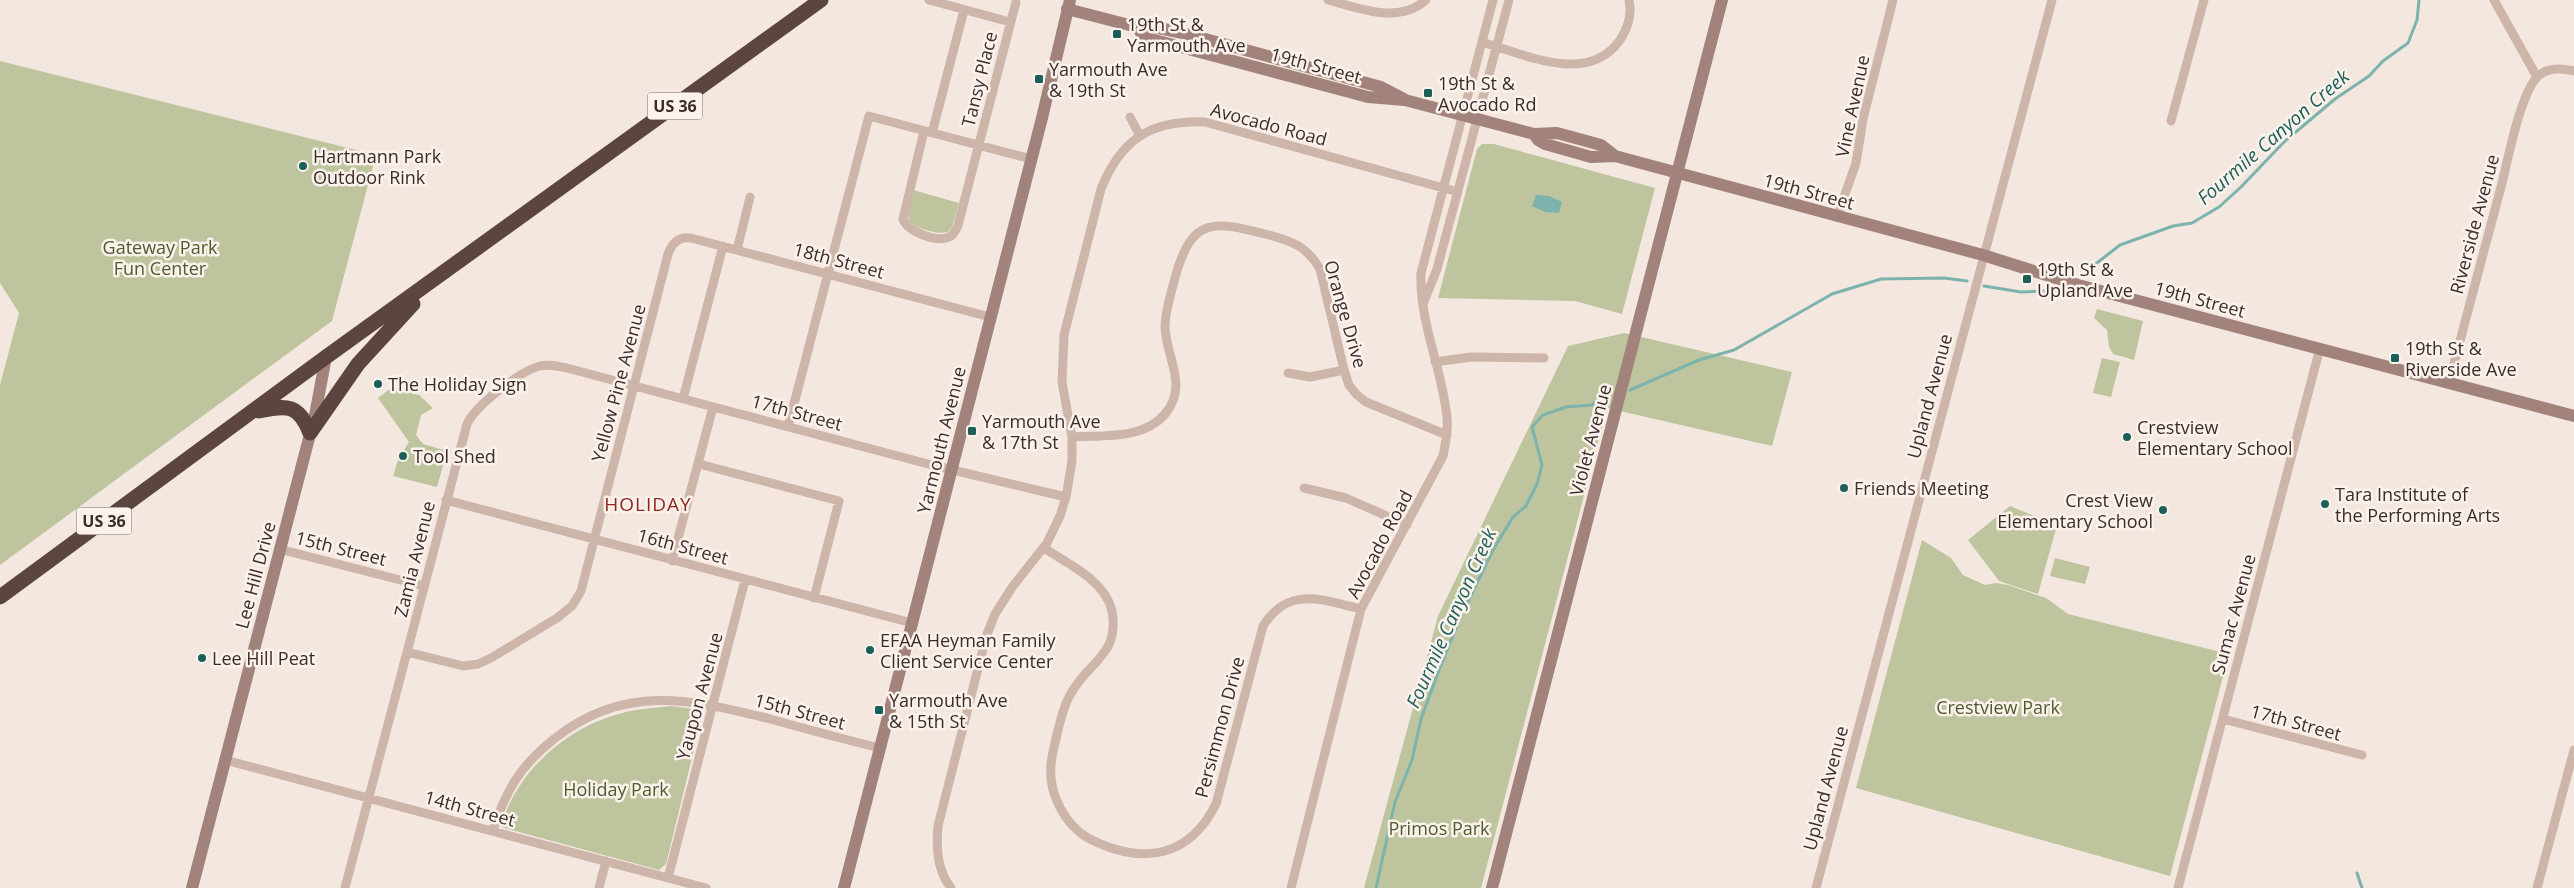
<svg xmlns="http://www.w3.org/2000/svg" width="2574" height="888" font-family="'Open Sans',sans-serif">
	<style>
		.green { fill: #bec59e }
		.water { fill: #7cb3ad }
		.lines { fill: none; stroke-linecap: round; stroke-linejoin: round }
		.stream { stroke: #7cb3ad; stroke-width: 3 }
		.street { stroke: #ceb5aa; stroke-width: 9 }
		.secondary { stroke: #a2837b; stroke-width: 12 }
		.highway { stroke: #5c4540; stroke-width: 15 }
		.poi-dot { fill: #1c5f59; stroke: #fbf2ec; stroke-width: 2 }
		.labels { text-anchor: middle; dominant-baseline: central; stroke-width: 5; stroke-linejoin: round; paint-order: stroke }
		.shield { fill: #fbf2ec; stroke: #756764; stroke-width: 1 }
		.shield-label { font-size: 16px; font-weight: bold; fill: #3b2c2a }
		.poi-label { font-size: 18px; fill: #3b2c2a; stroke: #fbf2ec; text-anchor: start }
		.street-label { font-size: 18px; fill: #3b2c2a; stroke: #fbf2ec }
		.park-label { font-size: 18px; fill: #515a2c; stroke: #fbf2ec }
		.water-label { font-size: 19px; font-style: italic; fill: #1c5f59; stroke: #fbf2ec }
		.neighbourhood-label { font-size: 19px; letter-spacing: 1px; fill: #8e271e; stroke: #fbf2ec }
	</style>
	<rect width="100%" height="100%" fill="#f4e7df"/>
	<path class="green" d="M0,61L376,155L332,321L0,565V385L19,313L0,283Z
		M1482,144H1494L1655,188L1622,314L1575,301L1438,298L1477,149Z
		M913,190L959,203L952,227L948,232C937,235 917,229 909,221L908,215Z
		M2097,309L2143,321L2134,360L2113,354L2109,347L2107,330L2094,318Z
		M1624,333L1792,372L1772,446L1607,408L1481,888H1364L1438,616L1568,346Z
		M2102,358L2120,362L2111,397L2093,393Z
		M391,388L419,395L433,408L421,415L416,435L423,444L447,451L437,487L393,476L398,460L409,442L378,398Z
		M2010,506L2057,525L2038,594L1999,581L1968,540Z
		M1922,540L1951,558L1963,575L1985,585L1996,583L2008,585L2046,598L2068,614L2229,654L2170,876L1856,788Z
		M2055,558L2090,567L2085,584L2050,576Z
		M672,706L693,709L701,721L666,864L659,870L501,827C515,775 561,732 612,716C632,709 652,708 672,706Z"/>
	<path class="water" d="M1536,195L1549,196L1562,202L1559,213L1545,212L1532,206Z"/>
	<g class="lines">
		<path class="stream" d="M2084,273L2120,245L2173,226L2192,223L2219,207L2241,187L2284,142L2335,99L2369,76L2383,61L2408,43L2417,20L2419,0
			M1984,286L2021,292L2064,290
			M1630,390L1699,360L1734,350L1832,294L1881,279L1944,278L1967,281
			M2357,873L2362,888
			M1376,888L1395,802L1412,760L1421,719L1439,670L1460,618L1493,550L1513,517L1526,506L1537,484L1542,465L1532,427L1543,415L1566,407L1592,405L1611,390"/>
		<path class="street" d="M929,0L1010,22
			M1328,0C1359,8 1398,25 1426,0
			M2494,0L2537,77
			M1482,42C1524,54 1588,86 1620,40C1628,28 1632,14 1629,0
			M1130,117L1140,136
			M2171,121L2204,0
			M924,131L903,219C907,231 936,243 949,237C954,235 956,230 958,225L1016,2
			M932,133L964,10
			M1837,217L1856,163L1863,119L1893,0
			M737,250L750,197
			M1423,304L1437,269L1509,0
			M1435,362L1471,357L1544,358
			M1288,373L1310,377L1344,370
			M2449,382C2466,317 2484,252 2501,187C2508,160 2520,94 2538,76C2548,67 2562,68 2574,71
			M683,399L723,246
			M788,427L869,116L1031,159
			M1072,437C1103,435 1143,440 1165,414C1189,385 1166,358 1165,327C1165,310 1171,294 1175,278C1192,215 1214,221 1269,235C1293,241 1307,247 1320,269L1344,370L1349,385L1357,395L1366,402L1447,435
			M699,464L839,501L814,598
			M1304,488L1346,498L1407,525
			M446,500L912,623
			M1044,548C1068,564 1105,580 1112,611C1120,656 1087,662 1070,695C1063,707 1061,720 1057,734C1055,744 1052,754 1051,764C1048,792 1064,824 1088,838C1111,850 1139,858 1165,851C1189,844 1205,826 1216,804L1263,626C1289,585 1322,600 1361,609
			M279,549L424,586
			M672,561L713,407
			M407,652L463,666L478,664L491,658L557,618L572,606L581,591L591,552L668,254C672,243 679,236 691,238L990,317
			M2223,719L2362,755
			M225,760L706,888
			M493,831C505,791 521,765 554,739C624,683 691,699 770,719C806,729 843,739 880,748
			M668,878L745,580
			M345,888L467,424C475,406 520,371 540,366C549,364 558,366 567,368L932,465L1066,497
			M599,888L606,861
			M951,888C937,870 936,848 938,826L986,637L995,614L1013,586L1047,543L1060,516L1066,497L1072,461V437L1062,382L1064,335L1101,189C1121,139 1151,120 1205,122L1458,192
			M1291,888L1361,609L1443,456C1446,441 1449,425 1446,410C1440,364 1419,319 1421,273L1493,0
			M1816,888L2052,0
			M2178,888L2320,348
			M2537,888L2574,750"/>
		<path class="secondary" d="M1067,9L1137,27H1154L1183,33L1381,87L1404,99
			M1137,27L1142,34L1151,39L1368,97L1405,100L1534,134L1557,133L1601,145L1615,156
			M1534,134L1538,140L1545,144L1591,157L1615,156L1983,255L2078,285L2574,416
			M192,888L315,415L326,357
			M844,888L1042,118L1070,0
			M1492,888L1722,0"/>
		<path class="highway" d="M259,411C287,405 299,404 310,433
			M310,433L358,364L413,304
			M0,597L326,357L821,0"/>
	</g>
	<g class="poi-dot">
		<rect x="1112" y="29" width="10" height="10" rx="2.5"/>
		<rect x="1034" y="74" width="10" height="10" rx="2.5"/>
		<rect x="1423" y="88" width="10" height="10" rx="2.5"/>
		<circle cx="303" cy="166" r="5"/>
		<rect x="2022" y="274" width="10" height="10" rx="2.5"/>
		<rect x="2390" y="353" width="10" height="10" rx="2.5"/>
		<circle cx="378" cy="384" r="5"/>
		<rect x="967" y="426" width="10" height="10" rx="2.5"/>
		<circle cx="2127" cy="437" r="5"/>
		<circle cx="403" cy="456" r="5"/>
		<circle cx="1844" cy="488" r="5"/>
		<circle cx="2325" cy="504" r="5"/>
		<circle cx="2163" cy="510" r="5"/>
		<circle cx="870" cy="650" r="5"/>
		<circle cx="202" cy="658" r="5"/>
		<rect x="874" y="705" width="10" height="10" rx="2.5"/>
	</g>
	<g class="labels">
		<g class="shield">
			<rect x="647.5" y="92.5" width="55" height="27" rx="4"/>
			<rect x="76.5" y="507.5" width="55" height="27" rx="4"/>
		</g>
		<g class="shield-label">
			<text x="675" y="106">US 36</text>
			<text x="104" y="521">US 36</text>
		</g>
		<g class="poi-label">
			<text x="1127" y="24">19th St &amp;<tspan x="1127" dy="21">Yarmouth Ave</tspan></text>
			<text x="1049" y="69">Yarmouth Ave<tspan x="1049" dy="21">&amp; 19th St</tspan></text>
			<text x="1438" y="83">19th St &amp;<tspan x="1438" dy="21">Avocado Rd</tspan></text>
			<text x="313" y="156">Hartmann Park<tspan x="313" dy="21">Outdoor Rink</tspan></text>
			<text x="2037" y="269">19th St &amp;<tspan x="2037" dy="21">Upland Ave</tspan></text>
			<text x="2405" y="348">19th St &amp;<tspan x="2405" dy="21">Riverside Ave</tspan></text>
			<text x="388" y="384">The Holiday Sign</text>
			<text x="982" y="421">Yarmouth Ave<tspan x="982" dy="21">&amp; 17th St</tspan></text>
			<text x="2137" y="427">Crestview<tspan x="2137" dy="21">Elementary School</tspan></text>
			<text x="413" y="456">Tool Shed</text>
			<text x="1854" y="488">Friends Meeting</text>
			<text x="2335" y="494">Tara Institute of<tspan x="2335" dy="21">the Performing Arts</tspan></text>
			<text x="2153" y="500" text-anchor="end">Crest View<tspan x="2153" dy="21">Elementary School</tspan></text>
			<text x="880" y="640">EFAA Heyman Family<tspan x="880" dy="21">Client Service Center</tspan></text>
			<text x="212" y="658">Lee Hill Peat</text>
			<text x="889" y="700">Yarmouth Ave<tspan x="889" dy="21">&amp; 15th St</tspan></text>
		</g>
		<g class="street-label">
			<text transform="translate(1316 65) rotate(15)">19th Street</text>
			<text transform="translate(979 79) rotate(-76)">Tansy Place</text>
			<text transform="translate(1852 106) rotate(-78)">Vine Avenue</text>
			<text transform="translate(1269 124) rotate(15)">Avocado Road</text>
			<text transform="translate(1809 191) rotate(15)">19th Street</text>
			<text transform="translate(2474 224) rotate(-75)">Riverside Avenue</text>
			<text transform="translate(839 260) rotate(15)">18th Street</text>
			<text transform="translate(2200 299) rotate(15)">19th Street</text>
			<text transform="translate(1346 314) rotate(74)">Orange Drive</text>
			<text transform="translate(618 383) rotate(-75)">Yellow Pine Avenue</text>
			<text transform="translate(1929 396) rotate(-75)">Upland Avenue</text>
			<text transform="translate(797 412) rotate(15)">17th Street</text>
			<text transform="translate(941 440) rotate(-76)">Yarmouth Avenue</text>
			<text transform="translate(1590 440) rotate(-75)">Violet Avenue</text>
			<text transform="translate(1379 544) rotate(-62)">Avocado Road</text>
			<text transform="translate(683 546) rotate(15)">16th Street</text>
			<text transform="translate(341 548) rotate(14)">15th Street</text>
			<text transform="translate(414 559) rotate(-76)">Zamia Avenue</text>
			<text transform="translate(255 575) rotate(-75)">Lee Hill Drive</text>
			<text transform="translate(2233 614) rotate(-75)">Sumac Avenue</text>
			<text transform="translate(699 696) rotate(-75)">Yaupon Avenue</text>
			<text transform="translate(800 711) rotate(15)">15th Street</text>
			<text transform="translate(2296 722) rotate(15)">17th Street</text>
			<text transform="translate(1219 727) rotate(-75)">Persimmon Drive</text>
			<text transform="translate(1825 788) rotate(-75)">Upland Avenue</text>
			<text transform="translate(470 808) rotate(15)">14th Street</text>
		</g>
		<g class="park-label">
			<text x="160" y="247">Gateway Park<tspan x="160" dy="21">Fun Center</tspan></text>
			<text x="1998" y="707">Crestview Park</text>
			<text x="616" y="789">Holiday Park</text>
			<text x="1439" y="828">Primos Park</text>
		</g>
		<g class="water-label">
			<text transform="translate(2273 137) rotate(-41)">Fourmile Canyon Creek</text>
			<text transform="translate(1451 618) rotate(-66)">Fourmile Canyon Creek</text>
		</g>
		<g class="neighbourhood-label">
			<text x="648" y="504">HOLIDAY</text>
		</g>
	</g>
</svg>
